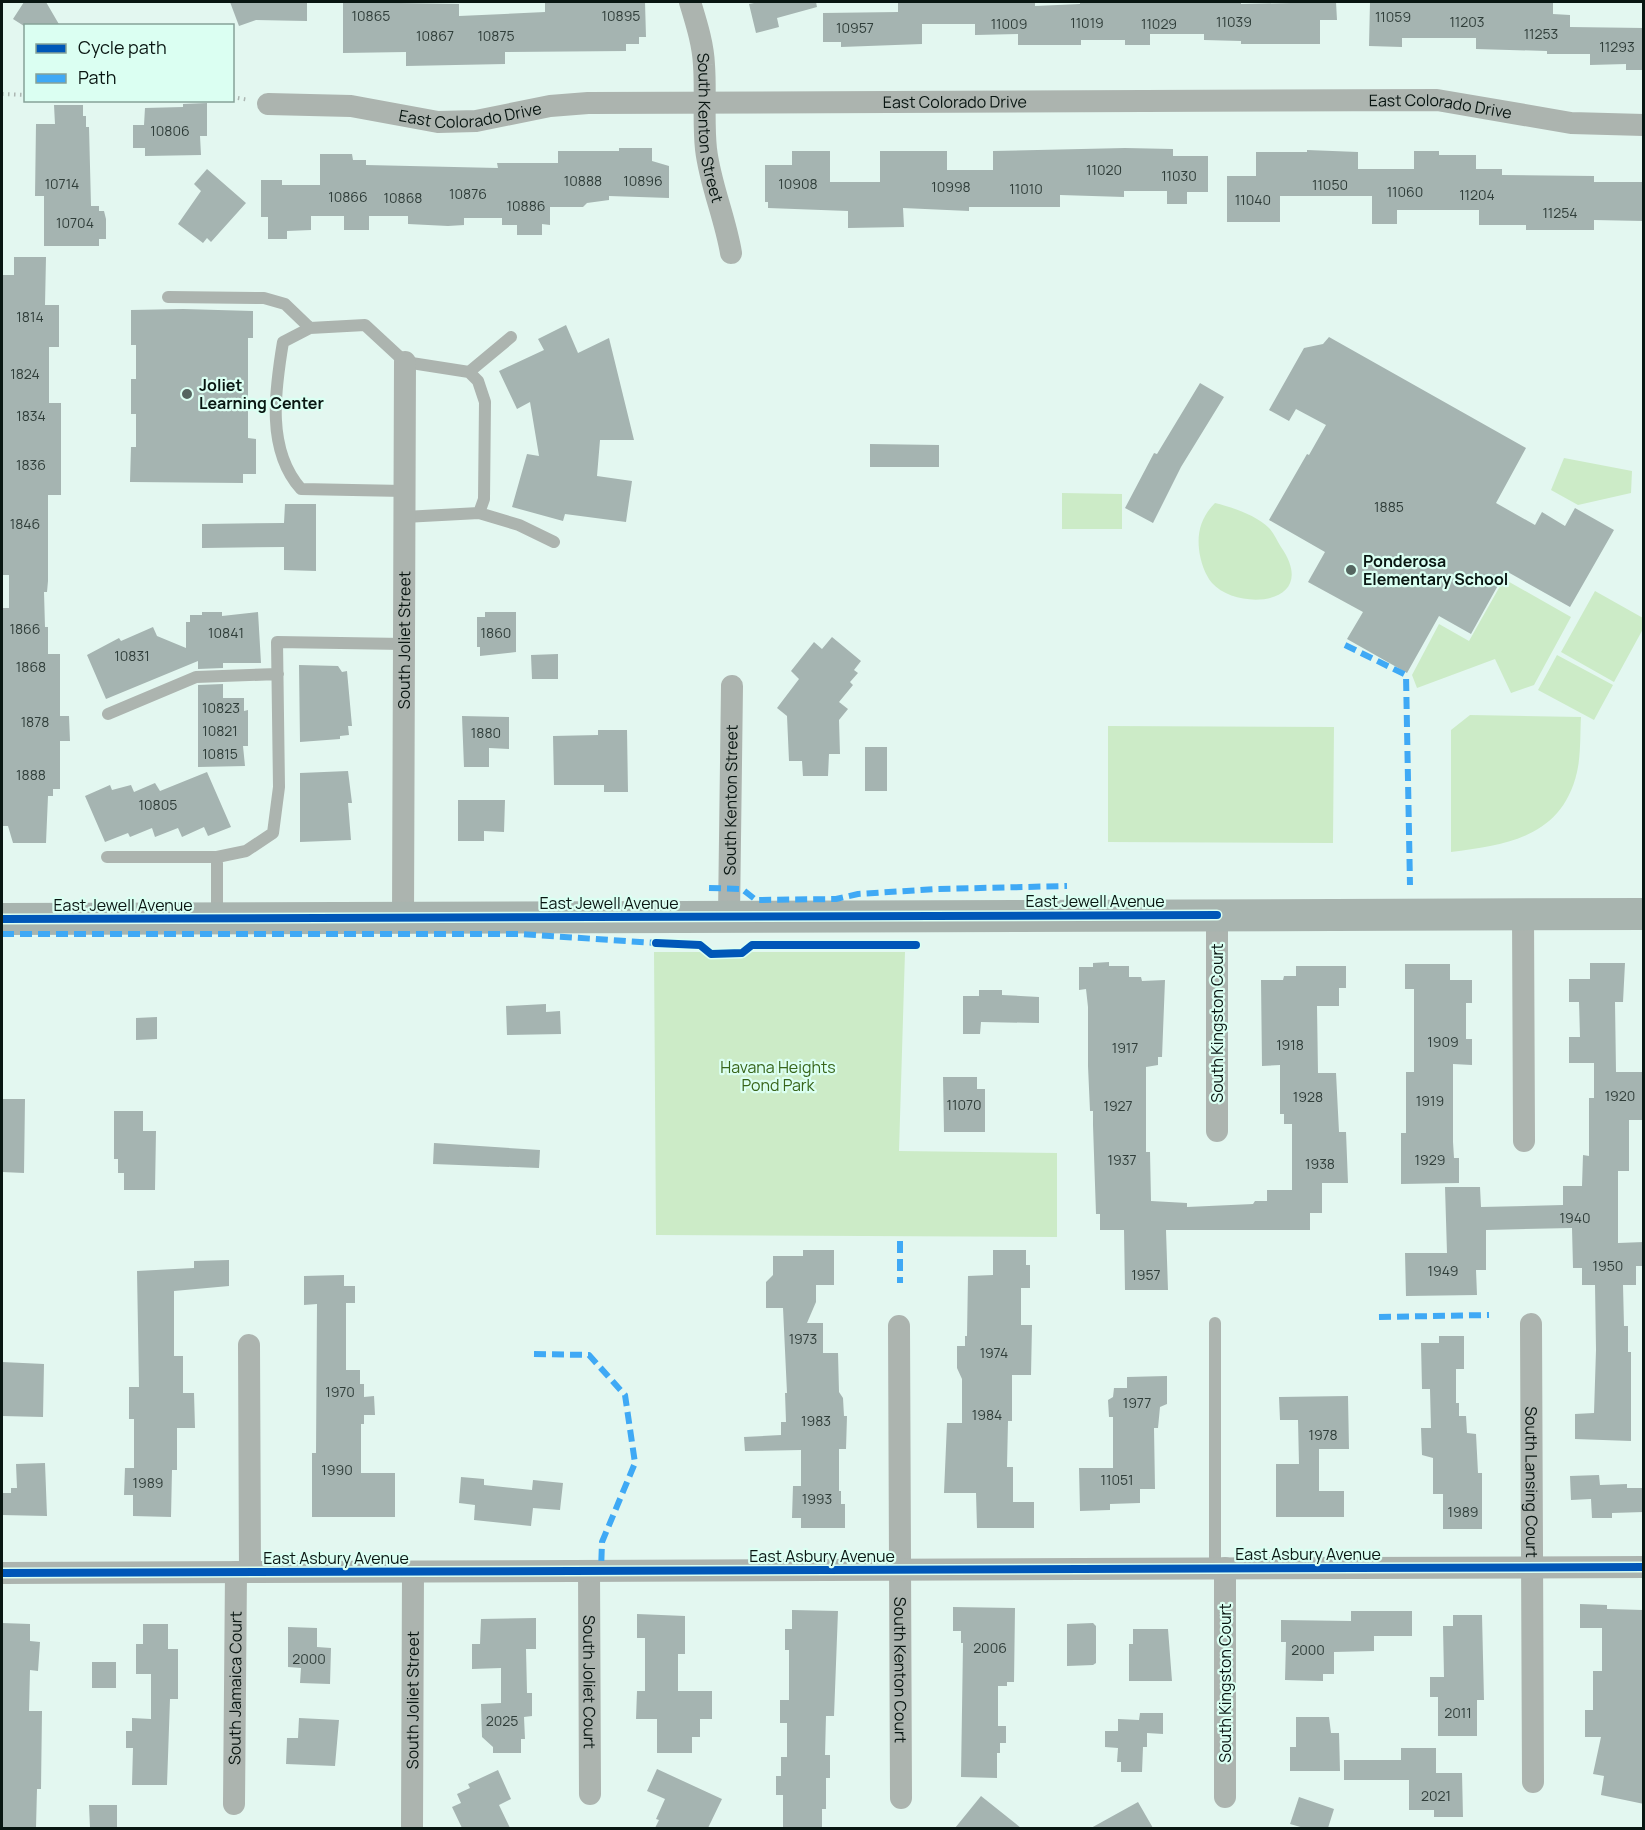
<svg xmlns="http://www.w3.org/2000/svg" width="1645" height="1830" font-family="Manrope,sans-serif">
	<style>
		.green { fill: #ccebc7 }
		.building { fill: #a5b4b1 }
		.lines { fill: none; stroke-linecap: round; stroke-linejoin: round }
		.path { stroke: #acb6b2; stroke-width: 4; stroke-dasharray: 1.5 4.5; stroke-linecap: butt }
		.lane { stroke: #acb4af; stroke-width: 12 }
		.street { stroke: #acb4af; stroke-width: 22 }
		.secondary { stroke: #a8b4af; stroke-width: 32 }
		.quiet { stroke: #3fa9f5; stroke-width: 6; stroke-dasharray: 12 6; stroke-linecap: butt }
		.cycleway-casing { stroke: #dbfff2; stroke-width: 11 }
		.cycleway { stroke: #0057b8; stroke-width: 8 }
		.poi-dot { fill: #556560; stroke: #dbfff2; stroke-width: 2 }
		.labels { text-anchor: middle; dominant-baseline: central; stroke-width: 4.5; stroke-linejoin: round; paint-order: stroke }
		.number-label { font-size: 14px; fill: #303e3a }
		.street-label { font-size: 16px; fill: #091612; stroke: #dbfff2 }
		.poi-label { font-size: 16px; font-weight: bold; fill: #091612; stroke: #dbfff2; text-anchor: start }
		.park-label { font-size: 16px; fill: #38651a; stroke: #dbfff2 }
	</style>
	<rect width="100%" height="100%" fill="#e3f7f0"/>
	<path class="green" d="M1564,458L1632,471L1631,493L1578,505L1551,490Z
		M1062,493L1122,494V529H1062Z
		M1215,503C1231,507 1256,515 1269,528C1274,533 1277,541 1281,547C1321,605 1238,612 1212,583C1205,575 1200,560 1199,549C1197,531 1202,516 1215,503Z
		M1504,579L1571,617L1534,685L1511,693L1495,659L1417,688L1412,675L1439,624L1469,641Z
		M1595,591L1643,618V629L1614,682L1561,652Z
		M1557,655L1613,685L1594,720L1538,690Z
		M1470,715L1581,717C1580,734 1581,755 1577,772C1562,837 1507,845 1451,852V730Z
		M1108,726L1334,727L1333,843L1108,842Z
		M654,952H905L899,1151L1057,1153V1237L656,1235Z"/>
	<path class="building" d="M24,2H46L60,26H24L13,19Z
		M230,2H307V21L256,20L239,26Z
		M343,2L459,4V16L545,12V2H645L646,37H639V44H626V51L505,52V64L406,66V52L343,53Z
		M759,2H816L817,7L777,18L779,27L756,33L749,4Z
		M898,2H1035V6L1080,4V2H1241V4L1336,2L1337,20H1320V44H1241V41L1204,40V34H1150V45H1125V40H1081V45H1018V34L975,35V24H922V44L841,47V42H823V13L898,12Z
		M1370,2L1553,3V14L1570,15V27L1644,28V70H1626V64L1590,65V54H1547V51L1476,49V38H1402V47L1369,46Z
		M207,103V136H200L201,155L145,156V148H133V125H144L145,108L183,107V104Z
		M54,105H83V116H86V127H89L91,206H99V211H104L106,219V239H99V246H44V196H35L36,124H55Z
		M619,148H652V161L669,166V198L609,196V200L587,203L583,207H550V225L542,224V235H517V225H502V218H464V225L448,226L408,224V216H369V230H344V216H311V230L287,231V239H268V217H261V180H282V185H320V154H352L353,160H366V165L498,168L497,163H558V151H619Z
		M1125,148L1173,149V156H1208V192H1187V204H1167V191H1124V197L1060,195V207H969V211L903,208L904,227L848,228V211L768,208V202H765V165H792V151H830V182H880V151H947V170H993V151Z
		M1307,150L1358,152V169H1414V151H1439V155H1476V169H1502V175L1594,176V182H1644V221L1594,220V230H1526V225H1479V210H1397V224H1372V196H1280V222H1227V176H1256V152H1307Z
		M207,169L246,203L211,242L207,238L203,243L178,224L201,191L194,184Z
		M14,257H46L45,305H59V347H49V403H61V495H48V581L47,592H44L45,627H48V654H60V716H69L70,741H60V789H53V796H48L46,843H13L8,826H2V608H9V575H2V275H14Z
		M183,309L253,311V338H248V438L256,439V474H243V483L130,482L131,447H136V414H131V379H136V345H131V310Z
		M566,325L578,353L609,338L634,440H600L597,476L632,481L626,522L565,514L563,521L512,507L527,454L539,456L530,402L517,409L499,371L544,350L538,339Z
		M1329,337L1526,448L1496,503L1535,525L1542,512L1565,526L1575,508L1614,530L1570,607L1506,571L1471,634L1439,616L1407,673L1347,639L1363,612L1308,582L1325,552L1269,520L1307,454L1309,455L1326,425L1296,409L1289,421L1269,410L1304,348L1323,344Z
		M1200,383L1224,397L1181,467L1153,523L1125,508L1154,453L1157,454Z
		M870,444L939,445V467H870Z
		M285,504H316V571L284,570V547L202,548V524L284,523Z
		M202,612H222V616L258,612L261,663H223V668L198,669V661L106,699L87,655L119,638L121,641L153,627L157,636L186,648V622H190V615H202Z
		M485,612H516V652L480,656V647H477V617H485Z
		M832,637L861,661L854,670L858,673L850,682L853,685L839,702L848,709L839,720L840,754H829L828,776H803L802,761H789L787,716L777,708L799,679L791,671L814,642L822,649Z
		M558,654V679H532L531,655Z
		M299,665L338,666L342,672L347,671L352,726H348L349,735L340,736V739L300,742Z
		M223,684V698H244V711L248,710V746H243L245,766L198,767V685Z
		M462,716L509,717V749L489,748V767H464Z
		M598,730H627L628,792H604V785H554L553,736L598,735Z
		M865,747H887V791H865Z
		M348,771L352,803H348L351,840L300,842V773Z
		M207,772L231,827L208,836L204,827L182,837L178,828L155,837L152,828L130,837L128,833L105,842L85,796L110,785L112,790L131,785L134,792L155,783L160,791Z
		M458,800H505L504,832L484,831V841H458Z
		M1109,962V966H1129V977H1141L1142,981L1165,980L1162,1057H1158V1065L1146,1067V1152H1150L1151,1201L1187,1203V1207L1253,1204L1255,1201H1267V1190H1292V1124H1284V1114H1280V1065L1262,1066L1261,980H1283L1284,976H1296V966H1346V988H1339V1006H1317L1318,1073H1336L1339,1132H1346L1348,1183H1322V1213H1310V1230H1166L1168,1290H1125L1124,1230H1100V1214H1096L1093,1125V1111H1090L1088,1066V1007L1086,989L1079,990V967H1093V963Z
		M1590,963H1625L1623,1002H1615L1616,1072H1644V1120H1629V1171H1618V1243L1644,1242V1266H1636V1285H1623L1624,1326H1628V1352H1631V1441L1575,1439V1414L1594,1413L1596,1350L1595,1285H1582V1268H1573L1572,1228L1486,1230V1270H1476L1477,1295L1406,1296L1405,1253H1447L1445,1187H1480L1481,1207L1563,1205V1186H1582L1583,1155L1589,1156V1098H1594V1063H1569V1037H1580L1579,1002H1569V979H1590Z
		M1405,964H1450V980H1472V1003H1466V1039H1472V1065L1453,1064V1142L1454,1158H1459V1183L1401,1184V1133H1406V1072H1414V989H1405Z
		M979,990H1002V995L1039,997V1023L981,1022L980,1034H963V996H979Z
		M546,1004V1012L560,1011L561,1034L507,1035L506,1006Z
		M157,1017V1039L136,1040V1018Z
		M943,1077H977V1089H985V1132H944Z
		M2,1099H25L24,1173L2,1172Z
		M114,1111H143V1131H156L155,1190H124V1173H118V1159H114Z
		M434,1143L540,1150L539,1168L433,1164Z
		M803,1250H834V1285H816V1302L807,1323H823V1353H838L839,1392L843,1398L844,1416H847L846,1449H839V1491H841V1504H845V1528H801V1518H792L793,1486H801V1450L745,1451L744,1437L781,1435V1422H786L785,1393H787L783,1308H766V1282L773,1275V1256H803Z
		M993,1250H1026V1265H1030V1288H1021V1325H1032L1031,1375H1012V1421H1008L1007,1467H1013V1502H1034V1528H977L976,1493H944L947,1423H962V1379L957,1368V1346H965V1336H967L968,1276L993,1275Z
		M229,1260V1286L174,1291V1356H183V1393H194L195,1428H177V1470H172L171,1517L133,1516V1495H124L125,1468H134V1419H129V1387H139L137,1271L194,1268V1261Z
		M344,1275V1286H355V1303H346V1370H360V1384H364V1397L374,1396L375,1415H364V1424H361V1473H395V1517H312V1453H316L317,1304L304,1305V1276Z
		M1439,1336H1464V1369H1456V1403H1459V1416H1466L1467,1433L1476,1434L1478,1473H1482V1529H1443V1494H1433V1458L1422,1455L1421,1428H1431L1430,1389H1422L1421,1343H1439Z
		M2,1362L44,1364L43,1417L2,1416Z
		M1167,1376V1404L1160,1407L1158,1428H1154L1155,1489H1140V1503L1110,1504V1510L1080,1511L1079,1468H1113V1417H1109L1108,1400L1113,1397L1114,1388H1127V1377Z
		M1348,1396L1349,1449H1319V1491H1344V1517H1276V1464H1299L1298,1420H1280L1279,1397Z
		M45,1463L47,1516L2,1515V1493H11V1488H17L16,1464Z
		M1599,1475L1600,1485L1627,1484V1488H1644V1512L1612,1513V1518H1592L1591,1499L1571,1500L1570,1476Z
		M461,1477L484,1479V1485L532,1490L533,1480L563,1483L560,1510L533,1508L531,1526L474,1520L475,1505L459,1503Z
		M1580,1604L1607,1605V1609L1643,1610L1644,1804L1601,1795L1604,1776L1593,1774L1601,1737H1585V1710H1593V1671H1602V1628H1580Z
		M953,1607L1015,1608L1014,1682H1007V1686H998V1726H1006V1743H1000V1753H997V1778L961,1777L963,1643H961V1631H953Z
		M792,1610L838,1611L834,1716H826L825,1755H830V1778H826V1809H822V1828H783V1795H776V1776H781V1757H787V1723H780V1700H789V1650H785V1629H792Z
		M1351,1611H1412V1636H1374V1651L1334,1652V1674H1323V1681L1285,1680L1286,1642H1281V1620L1351,1621Z
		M637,1614L685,1616V1654H678V1691H712V1719H700V1737H692V1753H657V1719H636L637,1691H645V1638H637Z
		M1453,1615H1482L1484,1700H1477V1736H1438V1697H1430V1677H1444L1443,1626H1453Z
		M536,1618V1649H526L527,1693H532V1716L524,1717L525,1739H521V1753H493V1747L482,1737L481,1704L501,1703V1668L472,1669V1644H480L481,1619Z
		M2,1623L30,1624V1641L40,1642L38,1671L30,1670L29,1711H42L41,1789H37L36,1828H2Z
		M1093,1623L1096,1626V1663L1093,1665L1067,1666V1624Z
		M143,1624H168V1649H178V1699H170L167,1785H132L133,1748H126V1731H132V1718L151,1719V1674H136V1644H143Z
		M288,1627L317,1628V1647L331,1648L330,1684L300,1683L301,1668L288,1667Z
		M1133,1629H1168L1172,1681H1129V1644H1133Z
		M92,1662H116V1688H92Z
		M1140,1713H1163V1734L1147,1733V1747H1143L1142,1772H1121V1762H1117L1118,1748L1105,1747V1731H1118V1719L1139,1720Z
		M1296,1717H1329L1331,1733H1339L1340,1771H1290V1747H1296Z
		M299,1718L339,1720L335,1766L286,1764L287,1738H298Z
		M1401,1748H1436V1773H1462L1463,1817H1434V1810H1409V1780H1344V1760H1401Z
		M657,1769L722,1799L708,1828H655L659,1820L656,1819L665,1799L647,1791Z
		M498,1770L511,1799L499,1805L510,1828H462L452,1807L461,1803L457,1794L470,1788L468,1784Z
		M981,1796L1021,1828H955Z
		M1299,1797L1334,1809L1328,1828H1304L1290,1824Z
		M1138,1802L1153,1828H1091Z
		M89,1805H117V1828H90Z"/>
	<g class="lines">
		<path class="path" d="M2,94L26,95
			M232,97L249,100"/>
		<path class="lane" d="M168,297L264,298L285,304L310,328
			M469,372L511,337
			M479,513L519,525L554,542
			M404,517L479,513L484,499L485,402L478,381L469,372L405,362L365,325L310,328L283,342C275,390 266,450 301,489L404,491
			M108,714L196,677L278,674
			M107,857H217V917
			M217,857L246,851L273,833L279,787L277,642L404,644
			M1215,1323V1568"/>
		<g class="street">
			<path id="s1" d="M690,2C696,22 703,43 704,65C706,93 703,121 706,149C710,184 725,217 731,253"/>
			<path id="s2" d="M268,104L351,106L438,122L476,121L550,106L588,103L1437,100L1571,123L1644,125"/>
			<path d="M1523,914L1524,1141"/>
			<path id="s3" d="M729,916L732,686"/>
			<path id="s4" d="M403,918L405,362"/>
			<path d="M1217,1131V915"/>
			<path id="s5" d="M1531,1324L1533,1782"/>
			<path id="s6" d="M899,1326L901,1798"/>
			<path d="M249,1345L250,1572"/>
			<path id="s7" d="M589,1571L590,1794"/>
			<path d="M2,1573L1644,1567"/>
			<path d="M1225,1797V1568"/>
			<path id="s8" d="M234,1804L236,1572"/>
			<path id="s9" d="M412,1828L413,1572"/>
		</g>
		<path class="secondary" d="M2,919L1644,914"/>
		<path class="quiet" d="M1345,645L1406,675L1410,885
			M709,888L742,889L756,900L836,899L858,894L937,889L1067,886
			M2,934H520L656,943
			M900,1241V1283
			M1379,1317L1489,1315
			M534,1354L589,1355L625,1395L635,1463L602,1542L601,1571"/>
		<g class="cycleway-casing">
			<path id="cycleway" d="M2,919L1217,915
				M656,943L700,945L711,954L742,953L752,945H916
				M2,1573L1644,1567"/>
		</g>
		<use href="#cycleway" class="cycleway"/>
	</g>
	<g class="poi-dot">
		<circle cx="187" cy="394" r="6"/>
		<circle cx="1351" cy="570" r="6"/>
	</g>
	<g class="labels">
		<g class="number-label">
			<text x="371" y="15">10865</text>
			<text x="621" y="15">10895</text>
			<text x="1393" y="16">11059</text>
			<text x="1234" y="21">11039</text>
			<text x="1467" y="21">11203</text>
			<text x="1087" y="22">11019</text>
			<text x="1009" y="23">11009</text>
			<text x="1159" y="23">11029</text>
			<text x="855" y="27">10957</text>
			<text x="1541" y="33">11253</text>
			<text x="435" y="35">10867</text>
			<text x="496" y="35">10875</text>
			<text x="1617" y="46">11293</text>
			<text x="170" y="130">10806</text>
			<text x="1104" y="169">11020</text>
			<text x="1179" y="175">11030</text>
			<text x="583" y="180">10888</text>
			<text x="643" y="180">10896</text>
			<text x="62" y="183">10714</text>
			<text x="798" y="183">10908</text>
			<text x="1330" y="184">11050</text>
			<text x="951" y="186">10998</text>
			<text x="1026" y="188">11010</text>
			<text x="1405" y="191">11060</text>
			<text x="468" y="193">10876</text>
			<text x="1477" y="194">11204</text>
			<text x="348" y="196">10866</text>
			<text x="403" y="197">10868</text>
			<text x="1253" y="199">11040</text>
			<text x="526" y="205">10886</text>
			<text x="1560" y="212">11254</text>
			<text x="75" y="222">10704</text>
			<text x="30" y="316">1814</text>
			<text x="25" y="373">1824</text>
			<text x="31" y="415">1834</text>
			<text x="31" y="464">1836</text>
			<text x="1389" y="506">1885</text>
			<text x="25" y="523">1846</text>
			<text x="25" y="628">1866</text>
			<text x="226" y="632">10841</text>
			<text x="496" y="632">1860</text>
			<text x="132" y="655">10831</text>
			<text x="31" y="666">1868</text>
			<text x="221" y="707">10823</text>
			<text x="35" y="721">1878</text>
			<text x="220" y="730">10821</text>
			<text x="486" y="732">1880</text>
			<text x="220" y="753">10815</text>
			<text x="31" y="774">1888</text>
			<text x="158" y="804">10805</text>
			<text x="1443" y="1041">1909</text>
			<text x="1290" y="1044">1918</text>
			<text x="1125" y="1047">1917</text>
			<text x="1620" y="1095">1920</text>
			<text x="1308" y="1096">1928</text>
			<text x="1430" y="1100">1919</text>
			<text x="964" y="1104">11070</text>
			<text x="1118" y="1105">1927</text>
			<text x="1122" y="1159">1937</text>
			<text x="1430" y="1159">1929</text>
			<text x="1320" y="1163">1938</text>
			<text x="1575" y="1217">1940</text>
			<text x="1608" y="1265">1950</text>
			<text x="1443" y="1270">1949</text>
			<text x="1146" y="1274">1957</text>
			<text x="803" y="1338">1973</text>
			<text x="994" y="1352">1974</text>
			<text x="340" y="1391">1970</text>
			<text x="1137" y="1402">1977</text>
			<text x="987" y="1414">1984</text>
			<text x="816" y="1420">1983</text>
			<text x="1323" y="1434">1978</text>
			<text x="337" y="1469">1990</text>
			<text x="1117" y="1479">11051</text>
			<text x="148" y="1482">1989</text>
			<text x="817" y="1498">1993</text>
			<text x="1463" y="1511">1989</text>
			<text x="990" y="1647">2006</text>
			<text x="1308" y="1649">2000</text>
			<text x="309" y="1658">2000</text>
			<text x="1458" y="1712">2011</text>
			<text x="502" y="1720">2025</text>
			<text x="1436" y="1795">2021</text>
		</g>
		<g class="street-label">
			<text stroke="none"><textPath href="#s2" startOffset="690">East Colorado Drive</textPath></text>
			<text stroke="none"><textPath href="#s2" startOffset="1176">East Colorado Drive</textPath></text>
			<text stroke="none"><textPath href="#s2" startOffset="204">East Colorado Drive</textPath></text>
			<text stroke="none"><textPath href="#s1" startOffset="128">South Kenton Street</textPath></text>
			<text stroke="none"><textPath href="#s4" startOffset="278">South Joliet Street</textPath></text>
			<text stroke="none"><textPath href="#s3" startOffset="116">South Kenton Street</textPath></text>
			<text x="1095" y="901">East Jewell Avenue</text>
			<text x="609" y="903">East Jewell Avenue</text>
			<text x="123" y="905">East Jewell Avenue</text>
			<text transform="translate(1217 1023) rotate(-90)">South Kingston Court</text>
			<text stroke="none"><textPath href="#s5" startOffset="158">South Lansing Court</textPath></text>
			<text x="1308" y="1554">East Asbury Avenue</text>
			<text x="822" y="1556">East Asbury Avenue</text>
			<text x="336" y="1558">East Asbury Avenue</text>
			<text stroke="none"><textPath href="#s6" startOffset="344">South Kenton Court</textPath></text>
			<text stroke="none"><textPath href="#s7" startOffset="111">South Joliet Court</textPath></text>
			<text transform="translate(1225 1683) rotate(-90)">South Kingston Court</text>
			<text stroke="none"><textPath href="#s8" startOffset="116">South Jamaica Court</textPath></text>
			<text stroke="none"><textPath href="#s9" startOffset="128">South Joliet Street</textPath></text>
		</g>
		<g class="poi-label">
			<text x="199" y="385">Joliet<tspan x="199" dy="18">Learning Center</tspan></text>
			<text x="1363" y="561">Ponderosa<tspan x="1363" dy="18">Elementary School</tspan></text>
		</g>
		<g class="park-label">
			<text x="778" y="1067">Havana Heights<tspan x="778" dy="18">Pond Park</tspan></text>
		</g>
	</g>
	<rect width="1645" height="1830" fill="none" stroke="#091612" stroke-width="6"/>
	<rect x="24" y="24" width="210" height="78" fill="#dbfff2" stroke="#87a298" stroke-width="1.5"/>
	<rect x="36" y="44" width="30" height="9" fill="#0057b8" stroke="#87a298" stroke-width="1.5"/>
	<text x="78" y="54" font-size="18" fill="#091612">Cycle path</text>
	<rect x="36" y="74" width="30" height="9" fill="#3fa9f5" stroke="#87a298" stroke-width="1.5"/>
	<text x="78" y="84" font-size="18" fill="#091612">Path</text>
</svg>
